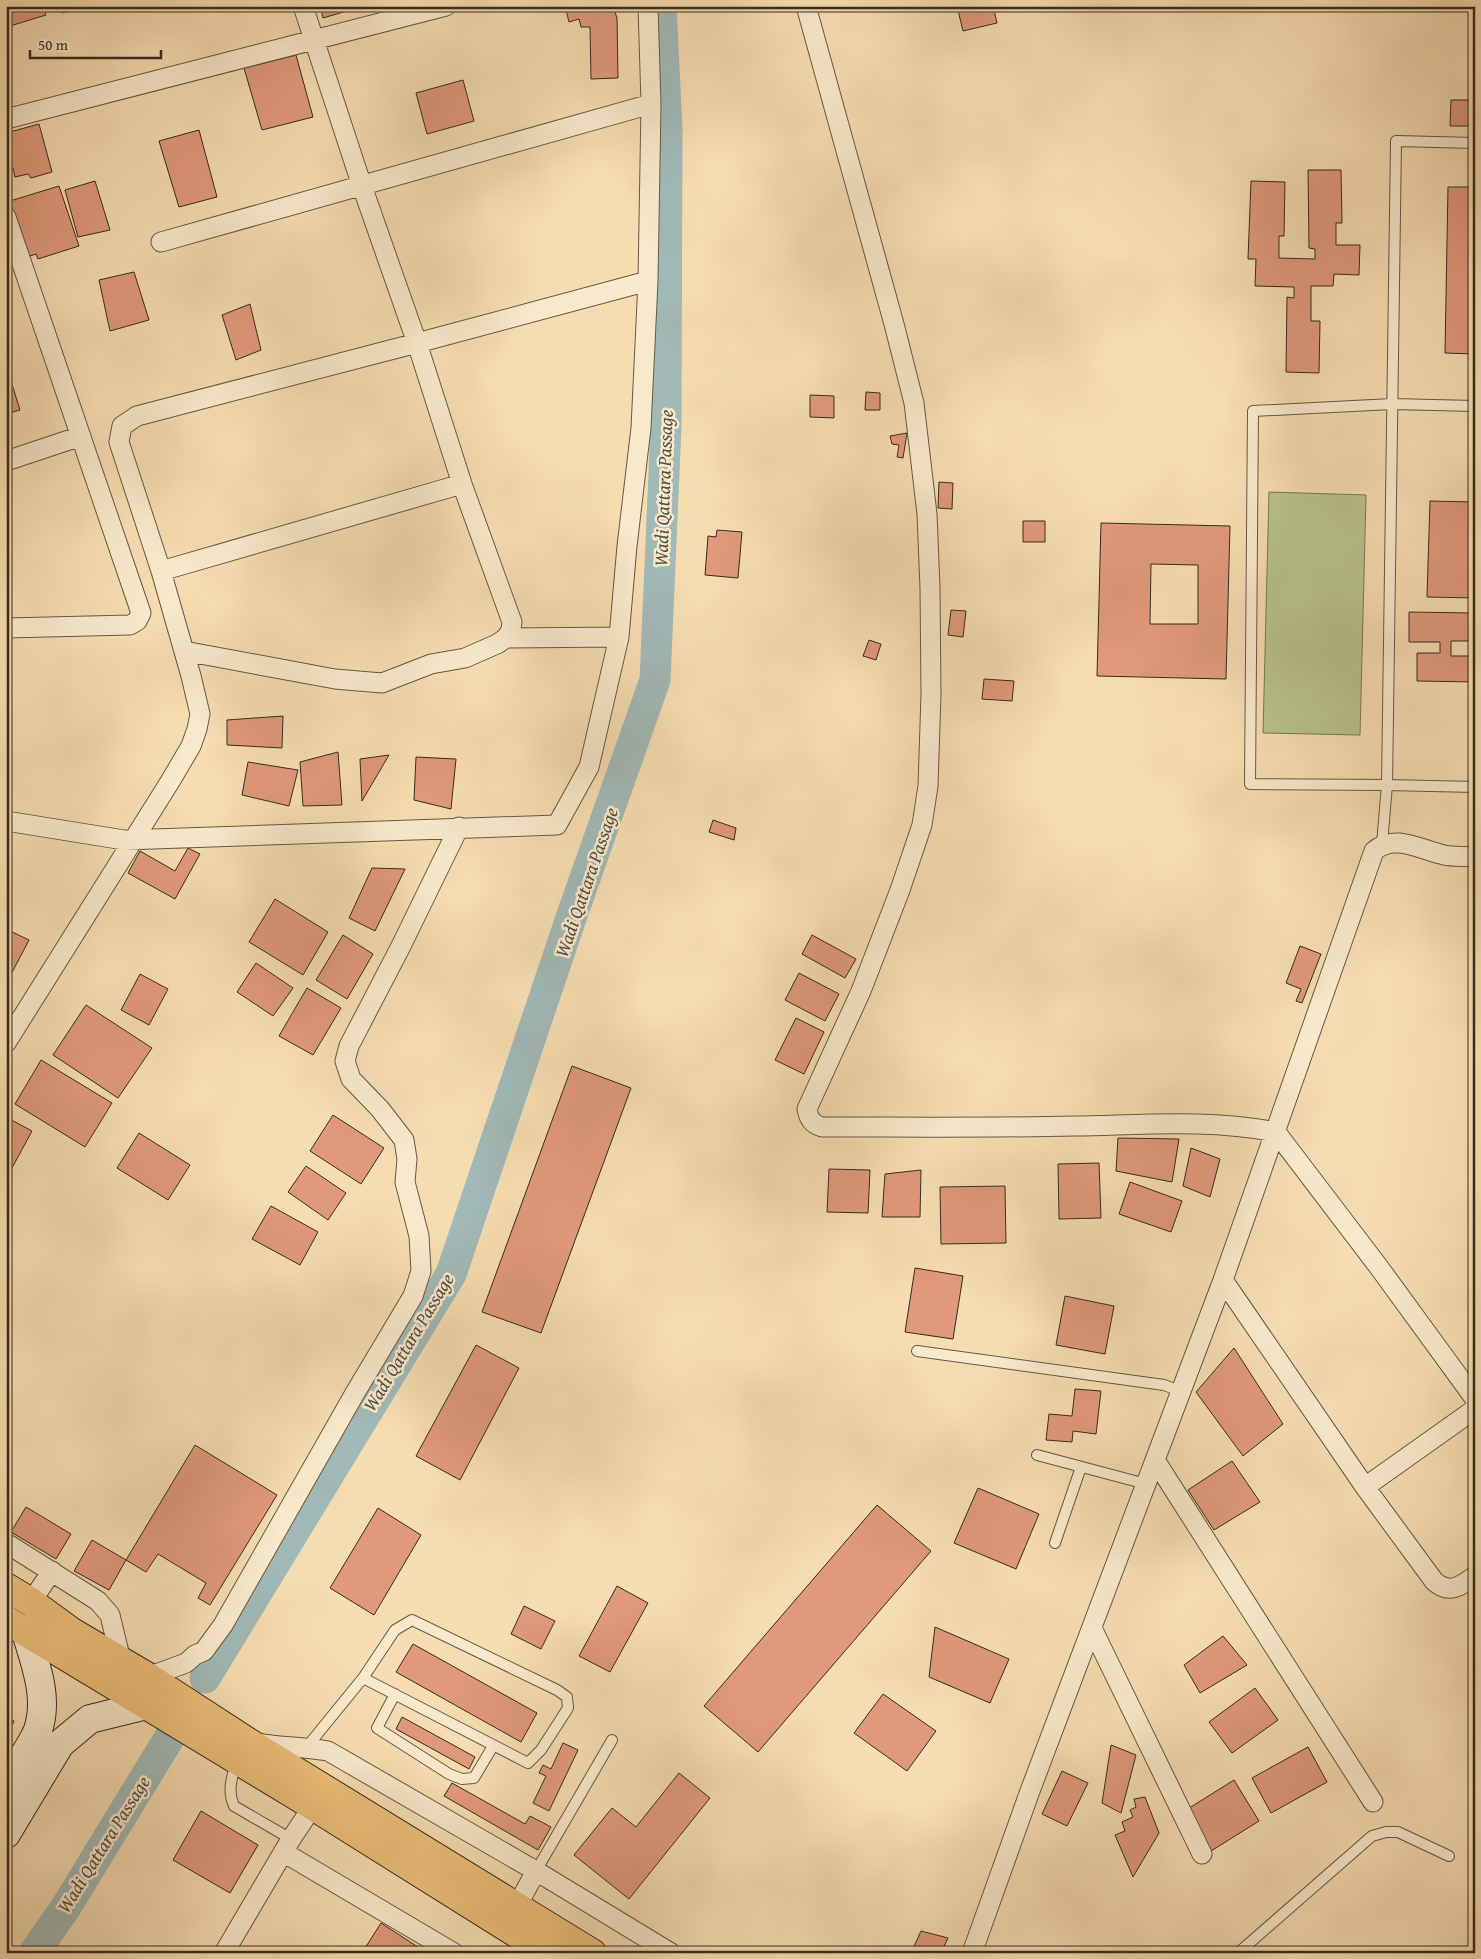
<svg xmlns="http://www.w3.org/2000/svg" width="1481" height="1959" font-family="'Gentium Book Plus',serif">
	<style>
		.green { fill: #b8c28e; stroke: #777656 }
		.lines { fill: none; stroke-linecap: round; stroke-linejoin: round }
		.river { stroke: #a1b9b7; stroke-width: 31 }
		.building { fill: #e0997a; stroke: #362b1f; fill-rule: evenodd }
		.service-casing { stroke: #665844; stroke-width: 12 }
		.minor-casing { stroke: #665844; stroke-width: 21 }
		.secondary-casing { stroke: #362b1f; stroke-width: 30 }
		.trunk-casing { stroke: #362b1f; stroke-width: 30 }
		.service { stroke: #f9e9cc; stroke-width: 10 }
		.minor { stroke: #f9e9cc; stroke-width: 19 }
		.secondary { stroke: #f9e9cc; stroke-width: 28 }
		.trunk { stroke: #ebbe78; stroke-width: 28 }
		.labels { text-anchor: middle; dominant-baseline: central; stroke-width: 5; stroke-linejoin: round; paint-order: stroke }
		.water-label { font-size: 19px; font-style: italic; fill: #514e45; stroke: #f9e9cc }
	</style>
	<rect width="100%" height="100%" fill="#f6ddb1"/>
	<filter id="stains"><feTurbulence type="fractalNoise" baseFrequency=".004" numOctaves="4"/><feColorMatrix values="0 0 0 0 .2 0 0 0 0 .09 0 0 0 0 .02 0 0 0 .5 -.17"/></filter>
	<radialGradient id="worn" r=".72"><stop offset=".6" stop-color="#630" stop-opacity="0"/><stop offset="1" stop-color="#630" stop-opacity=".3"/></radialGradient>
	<path class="green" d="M1269,492L1366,495L1360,735L1263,733Z"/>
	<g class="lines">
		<path class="river" d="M205,1678L451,1274L572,915L655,680L666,427L667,129L661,6
			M34,1953L66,1907L171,1735"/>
	</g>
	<path class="building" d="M6,6H43L46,15L10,26Z
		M60,6H87L62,13Z
		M320,6H364L323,18Z
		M565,6H613L617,18L618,78L591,79L590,27H581L579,19L569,22Z
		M957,6H993L997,23L963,31Z
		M296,55L313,117L262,130L244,68Z
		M463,80L474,121L427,134L416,93Z
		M1451,100H1475V126H1450Z
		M39,124L52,172L31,178L28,174L15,177L13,168L9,167L6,158V133Z
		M199,130L217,197L179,207L159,141Z
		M1308,170H1341L1342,223H1336V245H1360L1359,275L1334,274L1333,286H1311V321H1320L1319,373L1286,372L1287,297L1294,298V287L1255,286L1256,259H1248L1251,181L1285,182L1284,236H1279V258L1315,259V249L1309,248Z
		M95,181L110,230L78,237L65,190Z
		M59,186L79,246L38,259L36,254L27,257L10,201Z
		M1448,187H1475V354L1445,353Z
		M134,272L149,320L110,331L99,280Z
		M250,304L261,350L236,360L222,315Z
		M6,365L20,410L6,414Z
		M866,392L880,393V410H865Z
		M810,395L834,396V418L810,417Z
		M907,433L903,458L897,457L899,445L892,444L890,436Z
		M939,482L953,483L952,509L938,508Z
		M1430,501L1475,502V598L1427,597Z
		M1023,521H1045V542H1023Z
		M1101,523L1230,526L1226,679L1097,676ZM1151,564L1198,565V624H1150Z
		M717,530L742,532L738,578L705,575L708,536L716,537Z
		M951,610L966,611L963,637L948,635Z
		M1409,612L1472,613V641H1451V656H1475V682L1417,681V653H1440V642H1409Z
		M869,640L881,644L876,660L863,656Z
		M984,679L1014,681L1012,701L982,699Z
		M283,716L282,748L227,745V720Z
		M338,752L342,805L303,806L300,762Z
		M389,755L362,801L360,759Z
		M416,757L456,759L451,809L414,800Z
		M248,762L298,770L289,806L242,795Z
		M713,820L736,828L734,840L709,832Z
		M188,848L200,854L175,899L128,873L140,851L175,871Z
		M372,868L405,869L375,931L349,918Z
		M275,899L328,932L303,975L249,942Z
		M6,929L29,940L6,984Z
		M343,935L373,954L347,999L316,980Z
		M812,935L856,959L845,978L802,954Z
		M1300,946L1321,954L1302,1003L1296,1001L1301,989L1286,983Z
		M256,963L293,988L273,1016L237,992Z
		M799,973L839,994L825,1021L785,1000Z
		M140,974L168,989L149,1025L121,1010Z
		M307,988L341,1008L313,1055L279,1036Z
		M86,1005L152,1048L118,1098L53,1055Z
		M796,1018L824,1032L804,1074L775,1060Z
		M41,1060L112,1103L85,1147L15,1104Z
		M572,1066L631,1088L541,1333L482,1312Z
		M333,1115L384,1148L361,1184L310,1151Z
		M6,1117L32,1131L6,1179Z
		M139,1133L190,1165L168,1200L117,1168Z
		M1118,1138L1179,1139L1172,1182L1116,1171Z
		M1191,1148L1220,1159L1210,1197L1183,1186Z
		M1099,1163L1101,1218L1059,1219L1058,1164Z
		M306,1166L346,1193L328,1220L288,1192Z
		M829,1169L870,1170L868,1213L827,1212Z
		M921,1170L920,1217H882L885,1174Z
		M1130,1182L1182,1201L1171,1232L1119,1214Z
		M1005,1186L1006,1243L941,1244L940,1187Z
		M271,1206L318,1232L300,1265L252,1239Z
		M915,1268L963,1276L953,1339L905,1332Z
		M1065,1296L1114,1306L1105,1354L1056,1345Z
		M476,1345L519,1368L460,1480L416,1456Z
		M1234,1348L1283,1424L1243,1456L1196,1392Z
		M1075,1389L1101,1391L1096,1434L1073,1431L1072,1442L1046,1440L1049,1414L1072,1416Z
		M195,1445L277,1495L210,1605L198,1598L206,1583L158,1554L146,1572L126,1560Z
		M1232,1461L1260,1502L1214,1530L1188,1490Z
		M978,1488L1039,1514L1016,1569L954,1543Z
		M877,1505L931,1551L758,1752L704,1706Z
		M26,1507L71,1534L56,1559L11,1532Z
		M378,1508L421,1535L374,1615L330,1588Z
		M92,1540L126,1560L109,1590L74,1571Z
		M617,1586L648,1603L610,1672L579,1656Z
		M524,1606L555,1621L541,1649L511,1634Z
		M935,1627L1009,1659L990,1703L929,1677Z
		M1223,1636L1247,1665L1200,1693L1184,1665Z
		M413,1644L537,1713L521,1742L396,1672Z
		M1255,1688L1278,1720L1232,1753L1209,1722Z
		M883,1694L936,1731L907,1771L854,1733Z
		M402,1717L475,1757L469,1769L396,1729Z
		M6,1718L14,1721L6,1738Z
		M563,1743L578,1750L549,1811L533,1803L546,1776L539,1773L543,1765L551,1769Z
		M1111,1745L1136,1755L1121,1813L1102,1803Z
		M1308,1747L1327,1782L1271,1813L1252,1778Z
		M1062,1771L1088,1783L1067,1826L1042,1814Z
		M679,1773L710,1798L629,1899L574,1855L612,1808L636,1827Z
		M1234,1780L1259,1821L1211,1851L1186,1810Z
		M452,1783L525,1824L530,1816L551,1827L538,1850L444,1796Z
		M1145,1797L1159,1833L1133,1877L1115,1835L1125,1831L1122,1822L1133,1817L1130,1810L1136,1807L1134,1799Z
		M201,1811L258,1845L230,1893L173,1860Z
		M381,1923L427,1953H362Z
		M921,1931L948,1938L941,1953H911Z
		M768,1948L776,1953H764Z"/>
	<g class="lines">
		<g class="service-casing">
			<path id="service" d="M1475,143L1396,141L1387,785L1475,787
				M1382,844L1387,785L1250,784L1253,411L1392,404L1475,406
				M917,1351L1164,1385L1180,1391
				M1037,1455L1146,1484
				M1055,1543L1081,1467
				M395,1694L377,1728L449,1774L462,1779L474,1778L493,1746
				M306,1748L363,1678L395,1630L412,1620L557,1690L567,1697L568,1708L541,1750L528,1763L363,1678
				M236,1762C232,1778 227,1790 234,1806L291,1839
				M536,1871L612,1740
				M1238,1953L1372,1836L1386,1832H1398L1449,1856"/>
		</g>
		<g class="minor-casing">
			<path id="minor" d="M806,6L894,324L914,403L927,514L930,588L931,695L928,786L922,825L900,890L861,991L807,1109C809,1119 812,1124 822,1127C906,1127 991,1128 1075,1126C1142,1125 1209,1119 1276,1132L1378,1266L1475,1399
				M6,119L446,6
				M6,217L141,613L137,621L130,625L6,628
				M161,242L651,104
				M6,461L81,436
				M161,571L462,484
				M506,638L619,637
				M184,651L335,679L382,683L431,664L465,658L497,644L506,638L511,630L512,622L462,484L417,343L362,186L303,6
				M6,821L124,840L557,825L589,767L619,637L627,546L641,428L648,281L651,104L648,6
				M6,1043L171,780L191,746L197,729L200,714L191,676L161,571L119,442L122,426L137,416L417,343L648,281
				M1223,1280L1365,1487L1434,1581C1449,1595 1461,1586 1475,1576
				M1155,1460L1373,1802
				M1365,1487L1475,1409
				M6,1543L98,1601L110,1615L121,1661
				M31,1602L52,1571
				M1092,1628L1202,1854
				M148,1677L186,1663L195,1655L204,1651L223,1625L355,1393L413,1296L421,1271L419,1236L405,1182L407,1159L404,1140L380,1109L351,1079L345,1061L349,1046L401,946L459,827
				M258,1743C281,1747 305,1747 328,1751L536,1871L671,1953
				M283,1852L454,1953
				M517,1906L536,1871
				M224,1953L291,1839L313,1806
				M972,1953L1030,1791L1223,1280L1374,851C1394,833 1421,850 1444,855C1453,857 1465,856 1475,857"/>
		</g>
		<g class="secondary-casing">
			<path id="secondary" d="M6,1783C15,1768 32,1746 38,1730C49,1697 35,1664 26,1632
				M6,1834L60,1744L90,1719L147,1705"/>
		</g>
		<g class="trunk-casing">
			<path id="trunk" d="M6,1587L31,1602L72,1632L148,1677L248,1742L592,1953
				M6,1620L313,1806L548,1953"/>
		</g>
		<use href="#service" class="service"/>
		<use href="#minor" class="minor"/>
		<use href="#secondary" class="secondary"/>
		<use href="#trunk" class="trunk"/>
	</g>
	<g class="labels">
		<g class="water-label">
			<text transform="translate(663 488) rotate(-88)">Wadi Qattara Passage</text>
			<text transform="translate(586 882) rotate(-71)">Wadi Qattara Passage</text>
			<text transform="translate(408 1342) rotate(-59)">Wadi Qattara Passage</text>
			<text transform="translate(103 1844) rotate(-58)">Wadi Qattara Passage</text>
		</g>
	</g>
	<rect width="1481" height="1959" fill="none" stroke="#f6ddb1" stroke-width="25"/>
	<rect x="8" y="8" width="1466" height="1944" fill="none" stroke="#362b1f" stroke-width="2.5"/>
	<rect x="12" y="12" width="1456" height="1934" fill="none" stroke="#362b1f"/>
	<path d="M30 50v8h131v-8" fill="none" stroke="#362b1f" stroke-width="2.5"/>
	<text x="38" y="50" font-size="15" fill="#362b1f" stroke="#f9e9cc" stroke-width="4" paint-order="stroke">50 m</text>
	<rect width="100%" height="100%" filter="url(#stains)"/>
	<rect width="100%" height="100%" fill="url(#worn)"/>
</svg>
